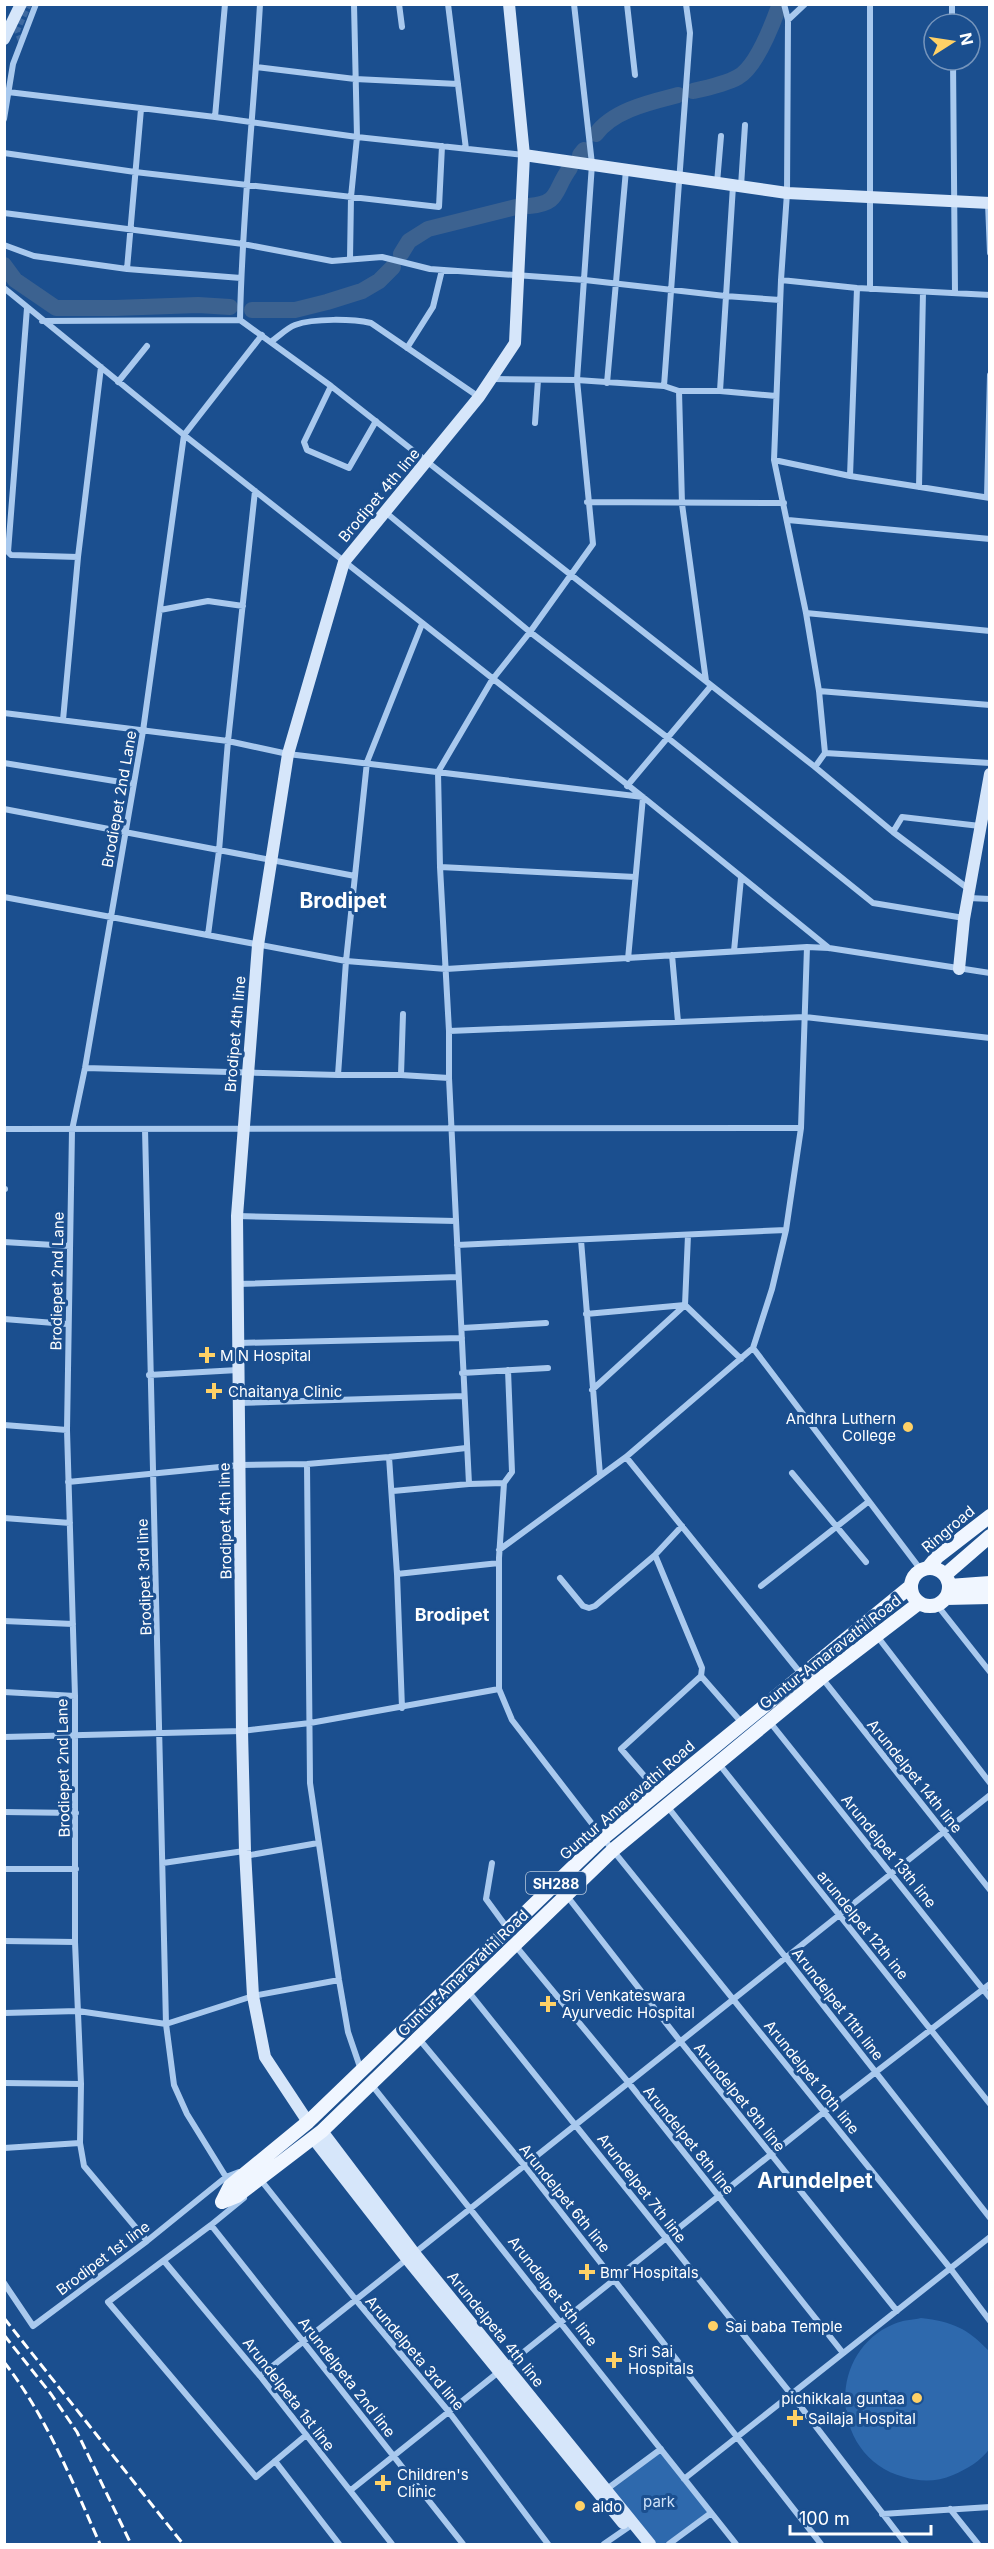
<svg xmlns="http://www.w3.org/2000/svg" width="994" height="2549" font-family="Inter,sans-serif">
	<style>
		.green { fill: #2e69ad }
		.lines { fill: none; stroke-linecap: round; stroke-linejoin: round }
		.river { stroke: #3c6290; stroke-width: 16 }
		.street-tunnel { stroke: #3d69a0; stroke-width: 6; stroke-dasharray: 6 3; stroke-linecap: butt }
		.street { stroke: #a9c9ee; stroke-width: 6 }
		.secondary { stroke: #d6e6fa; stroke-width: 12 }
		.primary { stroke: #f0f6ff; stroke-width: 14 }
		.rail { stroke: #fff; stroke-width: 3; stroke-dasharray: 10 4.5; stroke-linecap: butt }
		.poi-dot { fill: #ffd166; stroke: #1b4f8f; stroke-width: 2 }
		.labels { text-anchor: middle; dominant-baseline: central; stroke-width: 6; stroke-linejoin: round; paint-order: stroke }
		.shield { fill: #1b4f8f; stroke: #bbcadd; stroke-width: 1.5 }
		.shield-label { font-size: 14px; font-weight: bold; fill: #fff }
		.street-label { font-size: 15px; fill: #fff; stroke: #1b4f8f }
		.poi-label { font-size: 15px; fill: #fff; stroke: #1b4f8f; text-anchor: start }
		.park-label { font-size: 15px; fill: #cfe3fa; stroke: #1b4f8f }
		.quarter-label { font-size: 18px; font-weight: bold; fill: #fff; stroke: #1b4f8f }
		.district-label { font-size: 21px; font-weight: bold; fill: #fff; stroke: #1b4f8f }
	</style>
	<rect width="100%" height="100%" fill="#1b4f8f"/>
	<path class="green" d="M921,2318C953,2322 967,2328 989,2351L990,2448C981,2461 967,2469 953,2475C937,2482 920,2482 904,2477C831,2458 824,2353 894,2324C902,2320 913,2320 921,2318Z
		M661,2452L708,2512L664,2544H654L611,2490Z"/>
	<g class="lines">
		<path class="river" d="M693,91C707,88 726,84 738,77C756,67 771,28 778,9
			M596,134C613,110 651,102 678,95
			M580,155L584,150
			M529,206C561,203 553,191 570,168
			M401,254L409,241L428,229L516,207
			M4,265L15,280L56,308H115L198,305L230,307
			M252,310H295L327,302L362,291L379,281L393,267"/>
		<path class="street-tunnel" d="M4,5L5,4
			M21,41L17,31L29,4"/>
		<path class="street" d="M399,4L402,27
			M448,4L466,149
			M574,4L592,164L577,380L593,544L530,632L492,680L438,772L440,867L449,1031V1078L469,1484L504,1483L499,1558V1689L512,1720L603,1838L950,2268L990,2321
			M627,4L635,75
			M784,4L788,20L787,193L781,280L774,460L806,613L819,691L825,753L815,767
			M952,4V24
			M788,20L805,4
			M953,60L955,293
			M256,67L355,79L458,84
			M8,92L215,117L357,137L524,155
			M215,117L225,4
			M4,119L13,64L36,4
			M4,153L135,172L439,207L442,146
			M717,183L721,136
			M741,186L745,125
			M988,203L990,253
			M4,213L243,244L332,261L382,257L430,269L585,280L725,296L780,300
			M4,245L34,256L127,269L241,278
			M350,259L351,197L357,137L354,4
			M127,269L141,109
			M781,280L857,288L990,295
			M4,288L184,435L643,797L829,948
			M870,289V4
			M27,308L8,552L11,555L78,557
			M240,320C242,215 254,110 260,4
			M42,321L240,320L331,386L815,767L893,832L970,890
			M272,341C279,336 287,328 295,325C314,318 353,319 371,323L479,397
			M407,348L433,307L442,270
			M493,379L577,380L664,386L679,391H720L776,396
			M118,382L147,346
			M607,383L626,170
			M331,386L304,442L307,450L349,468L376,421
			M664,386L690,33L686,4
			M679,391L682,504L706,681
			M720,391L733,186
			M535,423L538,380
			M774,460L850,476L990,498
			M850,476L857,288
			M919,487L923,292
			M987,497L990,375
			M587,502L784,503
			M384,511L530,632L668,738L873,903L964,918
			M788,520L990,539
			M160,610L208,601L243,606
			M806,613L990,631
			M819,691L990,705
			M4,713L228,741L288,754L643,797L628,959
			M63,720L78,557L101,367
			M825,753L990,763
			M4,763L133,784
			M627,786L711,686
			M4,809L355,876
			M893,832L902,817L980,826
			M440,867L635,877
			M4,897L346,961L446,969L807,947L829,948L990,973
			M969,898L990,899
			M208,935L219,851L228,741L255,491
			M734,951L741,878
			M672,955L678,1022
			M449,1031L805,1017L990,1038
			M85,1068L338,1075H401L449,1078
			M338,1075L346,961L367,762L422,624
			M401,1075L403,1014
			M4,1129L801,1128
			M145,1129L166,2024L174,2085L187,2114L226,2177L239,2172
			M4,1189H5
			M237,1216L456,1221
			M688,1235L685,1305L741,1359
			M581,1240L600,1475
			M4,1242L70,1246
			M457,1245L786,1230
			M237,1284L458,1277
			M586,1314L685,1305L592,1390
			M4,1319L67,1324
			M462,1328L546,1323
			M238,1343L462,1338
			M753,1348L921,1570
			M462,1373L548,1368
			M149,1375L238,1370
			M238,1403L464,1396
			M4,1425L67,1430
			M389,1457L397,1574L402,1708
			M626,1457L802,1675
			M307,1464L310,1783L339,1980L348,2032L361,2070
			M792,1473L866,1562
			M68,1482L240,1465L307,1464L389,1457L466,1448
			M504,1483L512,1472L508,1370
			M393,1491L469,1484
			M4,1518L70,1523
			M499,1550L626,1457L753,1348L772,1289L786,1230L801,1128L807,947
			M655,1555L682,1526
			M397,1574L499,1563
			M560,1578L583,1606L589,1608L595,1606L655,1555L702,1668L701,1676L742,1723
			M761,1586L868,1502
			M937,1605L990,1672
			M4,1621L73,1624
			M877,1636L990,1783
			M822,1678L990,1890
			M4,1692L75,1696
			M769,1721L990,1998
			M4,1737L242,1731L310,1723L499,1689
			M719,1764L990,2104
			M659,1793L621,1749L701,1676
			M667,1806L990,2218
			M4,1812L76,1813
			M245,1856L318,1843
			M163,1863L244,1851
			M492,1863L486,1899L508,1929
			M4,1869H76
			M567,1896L680,2041L897,2311
			M4,1941L75,1942
			M514,1944L628,2082L843,2353
			M467,1990L791,2394L906,2544
			M4,2013L78,2011L166,2024L253,1996L339,1980
			M419,2039L524,2165L821,2544
			M4,2083L81,2084
			M371,2084L736,2544
			M4,2148L80,2143
			M260,2179L356,2300L449,2412L548,2544
			M244,2198L211,2225L108,2302L256,2477L305,2436
			M211,2225L463,2544
			M147,2241L84,2166L80,2143L81,2084L75,1942V1696L67,1430L72,1130L85,1068L143,731L184,435L262,335
			M164,2261L260,2376L392,2544
			M4,2283L33,2326L147,2241L226,2177
			M260,2376L990,1795
			M275,2461L339,2544
			M684,2479L990,2237
			M607,2489L661,2449
			M351,2490L824,2112L990,1984
			M950,2509L978,2544
			M882,2514L990,2507
			M604,2544L633,2524
			M669,2544L711,2513"/>
		<path class="secondary" d="M4,39L21,4
			M524,155L787,193L990,203
			M959,969L964,919L990,774
			M308,2122L265,2057L253,1996L245,1851L242,1731L237,1216L258,945L288,754L344,562L479,397L515,343L524,155L509,4
			M322,2131L415,2254L650,2544
			M313,2138L408,2260L623,2523"/>
		<path class="primary" d="M911 1587a19 19 0 1 1 38 0a19 19 0 1 1-38 0Z
			M928,1568L937,1557L990,1516
			M945,1575L990,1536
			M949,1586L990,1583
			M946,1598L990,1597
			M222,2202L230,2186L308,2122L603,1838L911,1586
			M222,2202L237,2196L322,2131L613,1850L821,1678L919,1603"/>
		<path class="rail" d="M4,2318L183,2544
			M4,2335L51,2394L77,2432L131,2544
			M4,2362C47,2417 72,2481 100,2544"/>
	</g>
	<g class="poi-dot">
		<path d="M204 1346h6v6h6v6h-6v6h-6v-6h-6v-6h6z"/>
		<path d="M211 1382h6v6h6v6h-6v6h-6v-6h-6v-6h6z"/>
		<circle cx="908" cy="1427" r="6"/>
		<path d="M545 1995h6v6h6v6h-6v6h-6v-6h-6v-6h6z"/>
		<path d="M584 2263h6v6h6v6h-6v6h-6v-6h-6v-6h6z"/>
		<circle cx="713" cy="2326" r="6"/>
		<path d="M611 2351h6v6h6v6h-6v6h-6v-6h-6v-6h6z"/>
		<circle cx="917" cy="2398" r="6"/>
		<path d="M792 2409h6v6h6v6h-6v6h-6v-6h-6v-6h6z"/>
		<path d="M380 2474h6v6h6v6h-6v6h-6v-6h-6v-6h6z"/>
		<circle cx="580" cy="2506" r="6"/>
	</g>
	<g class="labels">
		<rect class="shield" x="526" y="1872" width="60" height="22" rx="4.5"/>
		<g class="shield-label">
			<text x="556" y="1883">SH288</text>
		</g>
		<g class="street-label">
			<text transform="translate(379 495) rotate(-50)">Brodipet 4th line</text>
			<text transform="translate(119 799) rotate(-80)">Brodiepet 2nd Lane</text>
			<text transform="translate(235 1034) rotate(-85)">Brodipet 4th line</text>
			<text transform="translate(57 1281) rotate(-89)">Brodiepet 2nd Lane</text>
			<text transform="translate(225 1521) rotate(-91)">Brodipet 4th line</text>
			<text transform="translate(948 1529) rotate(-40)">Ringroad</text>
			<text transform="translate(144 1577) rotate(-92)">Brodipet 3rd line</text>
			<text transform="translate(830 1652) rotate(-38)">Guntur-Amaravathi Road</text>
			<text transform="translate(63 1768) rotate(-91)">Brodiepet 2nd Lane</text>
			<text transform="translate(915 1776) rotate(51)">Arundelpet 14th line</text>
			<text transform="translate(627 1800) rotate(-41)">Guntur Amaravathi Road</text>
			<text transform="translate(889 1851) rotate(51)">Arundelpet 13th line</text>
			<text transform="translate(863 1925) rotate(51)">arundelpet 12th ine</text>
			<text transform="translate(463 1973) rotate(-44)">Guntur-Amaravathi Road</text>
			<text transform="translate(838 2004) rotate(52)">Arundelpet 11th line</text>
			<text transform="translate(812 2077) rotate(51)">Arundelpet 10th line</text>
			<text transform="translate(740 2097) rotate(51)">Arundelpet 9th line</text>
			<text transform="translate(689 2140) rotate(51)">Arundelpet 8th line</text>
			<text transform="translate(642 2188) rotate(52)">Arundelpet 7th line</text>
			<text transform="translate(565 2198) rotate(51)">Arundelpet 6th line</text>
			<text transform="translate(103 2258) rotate(-37)">Brodipet 1st line</text>
			<text transform="translate(553 2291) rotate(52)">Arundelpet 5th line</text>
			<text transform="translate(496 2329) rotate(51)">Arundelpeta 4th line</text>
			<text transform="translate(415 2353) rotate(50)">Arundelpeta 3rd line</text>
			<text transform="translate(347 2377) rotate(52)">Arundelpeta 2nd line</text>
			<text transform="translate(289 2394) rotate(52)">Arundelpeta 1st line</text>
		</g>
		<g class="poi-label">
			<text x="220" y="1355">M N Hospital</text>
			<text x="228" y="1391">Chaitanya Clinic</text>
			<text x="896" y="1418" text-anchor="end">Andhra Luthern<tspan x="896" dy="17">College</tspan></text>
			<text x="562" y="1995">Sri Venkateswara<tspan x="562" dy="17">Ayurvedic Hospital</tspan></text>
			<text x="600" y="2272">Bmr Hospitals</text>
			<text x="725" y="2326">Sai baba Temple</text>
			<text x="628" y="2351">Sri Sai<tspan x="628" dy="17">Hospitals</tspan></text>
			<text x="905" y="2398" text-anchor="end">pichikkala guntaa</text>
			<text x="808" y="2418">Sailaja Hospital</text>
			<text x="397" y="2474">Children's<tspan x="397" dy="17">Clinic</tspan></text>
			<text x="592" y="2506">aldo</text>
		</g>
		<g class="park-label">
			<text x="659" y="2501">park</text>
		</g>
		<g class="quarter-label">
			<text x="452" y="1614">Brodipet</text>
		</g>
		<g class="district-label">
			<text x="343" y="900">Brodipet</text>
			<text x="815" y="2180">Arundelpet</text>
		</g>
	</g>
	<rect width="994" height="2549" fill="none" stroke="#ffffff" stroke-width="12"/>
	<g transform="translate(952 42) rotate(78)"><circle r="28" fill="#1b4f8f" stroke="#7695bc" stroke-width="1.5"/>
	<path d="M0-4.5L10 22L0 15L-10 22Z" fill="#ffd166"/>
	<text y="-9" font-size="16" font-weight="bold" text-anchor="middle" fill="#ffffff">N</text>
	</g>
	<path d="M790 2525v9h141v-9" fill="none" stroke="#ffffff" stroke-width="3"/>
	<text x="799" y="2525" font-size="18" fill="#ffffff" stroke="#1b4f8f" stroke-width="4.5" paint-order="stroke">100 m</text>
</svg>
